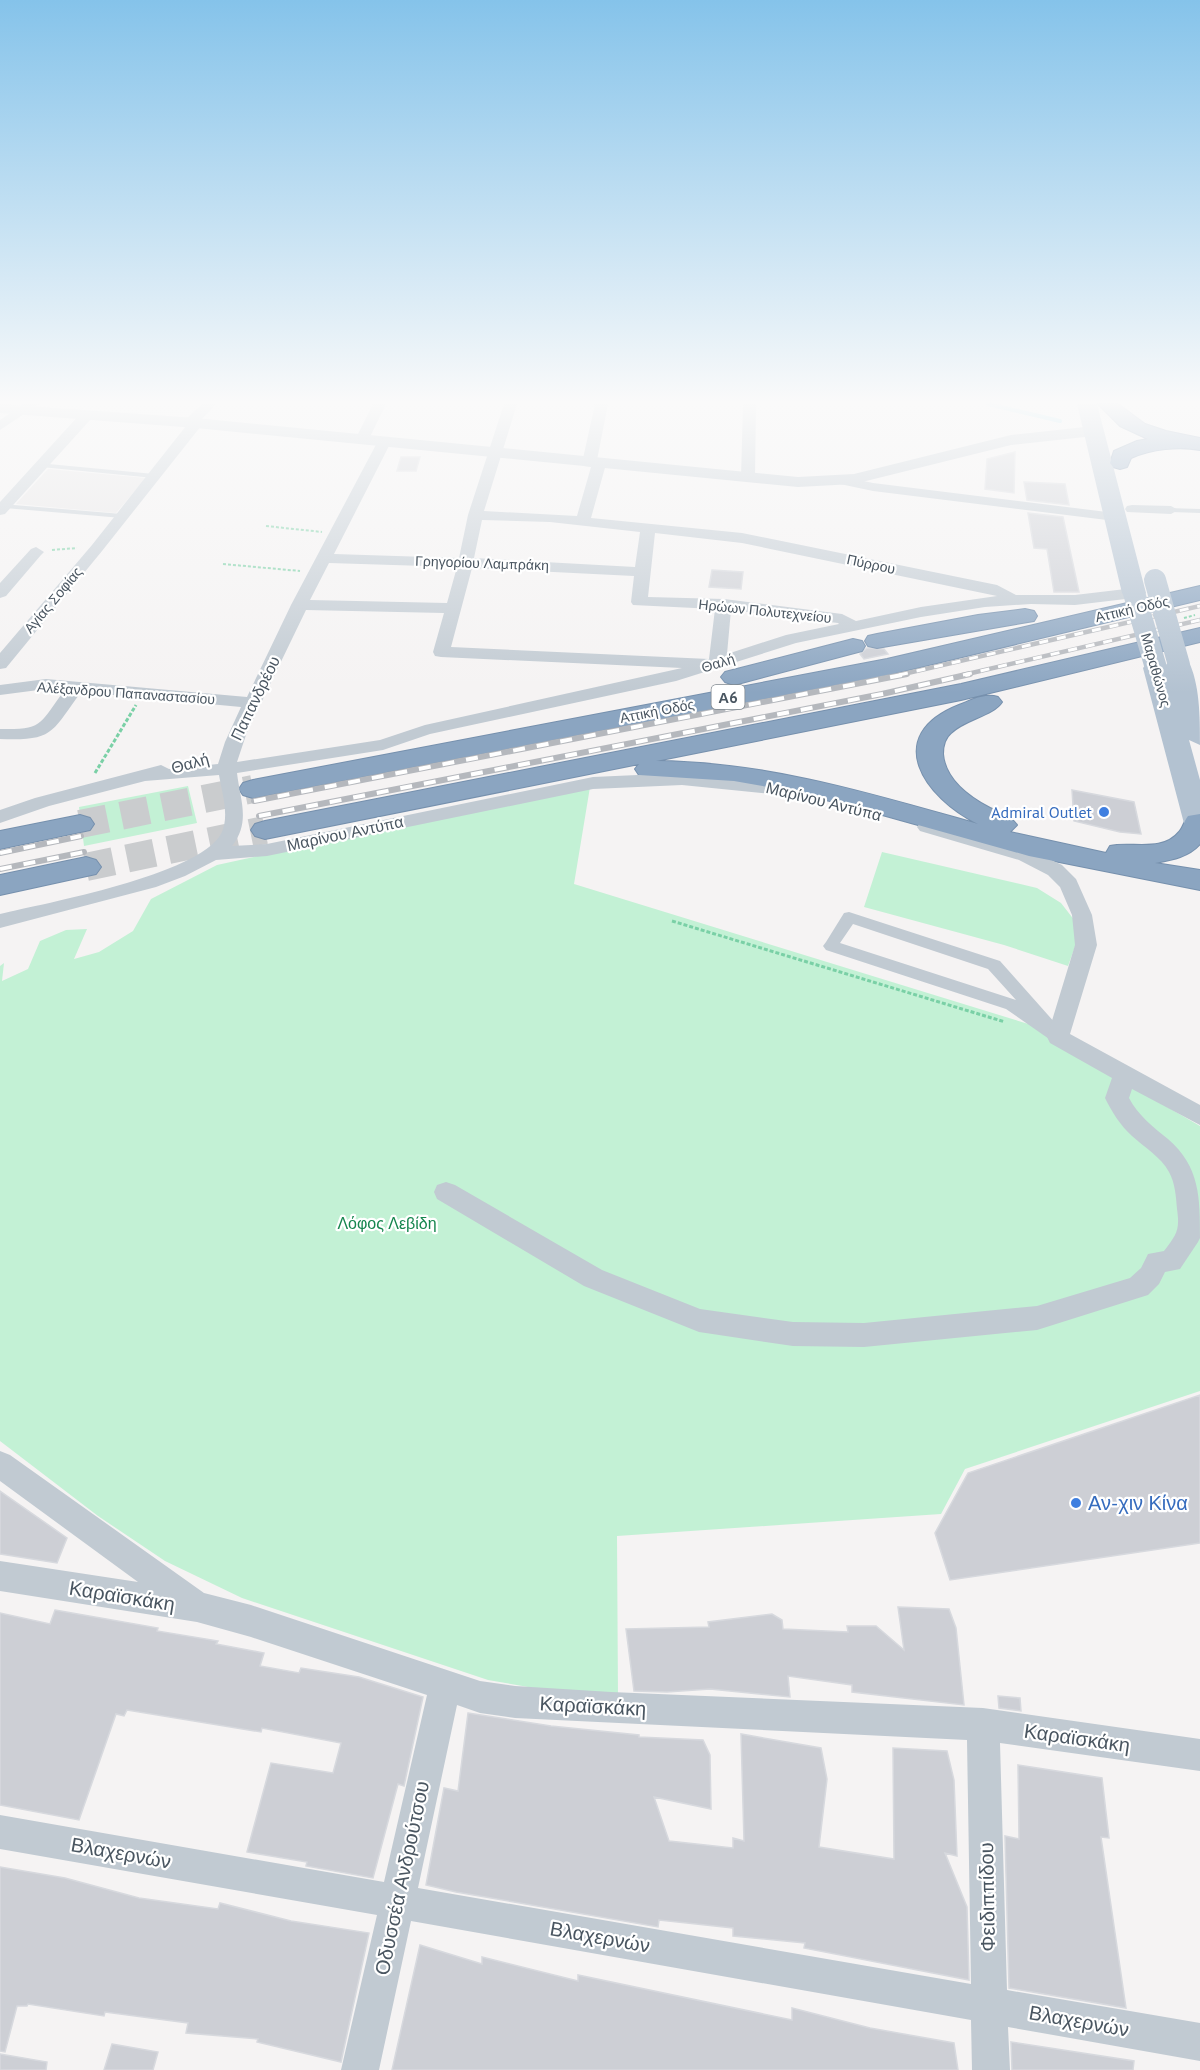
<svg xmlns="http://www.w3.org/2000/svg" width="1200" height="2070" font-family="'PT Sans',sans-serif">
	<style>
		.education { fill: #e6e4e5 }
		.green { fill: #c3f1d5 }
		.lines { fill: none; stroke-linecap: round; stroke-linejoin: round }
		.stream { stroke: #90daee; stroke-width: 4 }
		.building { fill: #cdcfd5; stroke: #d7d9de; stroke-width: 1.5 }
		.motorway-tunnel { stroke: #caccce; stroke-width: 28; stroke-dasharray: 28 14; stroke-linecap: butt }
		.motorway-casing { stroke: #7690ad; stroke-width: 2 }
		.path-far1 { stroke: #7ad0a6; stroke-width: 2; stroke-dasharray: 3 2; stroke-linecap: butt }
		.path { stroke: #7ad0a6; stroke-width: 3; stroke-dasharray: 4 2; stroke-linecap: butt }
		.service { fill: #c1cad2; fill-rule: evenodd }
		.pedestrian { fill: #c1cad2; fill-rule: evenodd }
		.minor { fill: #c1cad2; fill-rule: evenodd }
		.tertiary { fill: #c1cad2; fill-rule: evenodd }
		.primary { fill: #b3c2d1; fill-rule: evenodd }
		.motorway { fill: #8ba5c1; fill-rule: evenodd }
		.rail-far1-casing { stroke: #b5b8bd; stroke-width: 4.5 }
		.rail-casing { stroke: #b5b8bd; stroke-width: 6 }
		.rail-far1 { stroke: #fff; stroke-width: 3; stroke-dasharray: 9; stroke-linecap: butt }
		.rail { stroke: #fff; stroke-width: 4; stroke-dasharray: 12; stroke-linecap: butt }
		.primary-bridge { stroke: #b3c2d1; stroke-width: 22 }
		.shop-dot { fill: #3f7fe0; stroke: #fff; stroke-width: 2 }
		.labels { text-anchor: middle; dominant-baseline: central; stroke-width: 4.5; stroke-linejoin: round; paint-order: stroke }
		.far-street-label { font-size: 14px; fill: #4a5661; stroke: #fff }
		.shield { fill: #fff; stroke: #808990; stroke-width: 1.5 }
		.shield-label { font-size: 15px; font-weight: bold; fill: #4a5661 }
		.street-label { font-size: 16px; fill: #4a5661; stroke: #fff }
		.shop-label { font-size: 16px; fill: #366cbe; stroke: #fff; text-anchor: end }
		.park-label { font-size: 16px; fill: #17864f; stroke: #fff }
		.near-shop-label { font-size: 20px; fill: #366cbe; stroke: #fff; text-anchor: start }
		.near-street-label { font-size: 20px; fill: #4a5661; stroke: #fff }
	</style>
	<rect width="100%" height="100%" fill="#f5f3f3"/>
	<path class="education" d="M48,469L146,478L116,513L16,504Z"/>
	<path class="green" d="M188,786L197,823L84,846L79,807Z
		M590,787L574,884L1035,1026L1055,1042L1200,1126V1391L965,1469L941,1514L617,1536L618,1698L551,1691L488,1680L242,1598L165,1561L98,1516L0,1441V966L4,963L2,981L28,969L40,941L66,930L87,929L74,959L99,952L133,931L151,899L217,865L431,818Z
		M882,852L1037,888L1061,903L1075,921L1077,941L1068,966L1004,945L864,907Z"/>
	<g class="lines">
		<path class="stream" d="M988,404L1060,421"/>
	</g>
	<path class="building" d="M1015,452L1014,493L985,489L987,459Z
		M401,457H420L416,471H397Z
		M1024,482L1065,484L1069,505L1027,500Z
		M1028,513L1063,517L1079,592H1054L1047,549L1034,548Z
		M712,570L743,572L741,589L709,587Z
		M867,648L884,649L888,654L864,659L860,654Z
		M1072,790L1134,802L1141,834L1120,832L1074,821Z
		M1200,1395V1543L950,1580L935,1533L968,1473Z
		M0,1491L67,1538L57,1563L0,1554Z
		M898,1607L949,1609L956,1628L964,1705L852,1692V1685L788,1676L790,1697L710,1689L667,1692L634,1691L626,1629L709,1627L708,1622L772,1614L782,1620L783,1629L848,1632L847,1626H876L904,1650Z
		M55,1610L158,1628L157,1631L218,1641L216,1644L264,1653L260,1666L299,1673L301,1668L359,1677L423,1697L404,1786L398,1784L373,1878L306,1866L307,1862L247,1852L271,1763L333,1773L341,1743L262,1728L261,1732L127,1710L124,1716L116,1714L79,1820L0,1805V1613L50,1624Z
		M998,1696L1020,1698L1021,1711L999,1708Z
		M468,1713L551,1726L639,1735V1737L703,1740L710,1755L711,1809L654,1797L669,1841L733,1848V1838L744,1841L741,1734L821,1748L827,1779L819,1847L894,1859L893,1748L947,1751L954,1780L957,1856L945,1853L967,1907L969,1980L804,1948L805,1943L733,1936V1928L659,1920L658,1927L456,1892L426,1885L444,1788L458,1791Z
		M1018,1765L1102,1778L1109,1838L1101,1837L1126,2008L1009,1988L1005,1836L1019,1839Z
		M0,1867L65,1878L139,1898L218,1909L220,1903L291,1921L369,1933L341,2062L257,2042L258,2039L186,2033L188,2023L105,2012L104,2016L28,2004L27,2006H17L5,2052L0,2051Z
		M420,1945L482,1964V1957L578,1981V1975L792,2020V2008L870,2028L954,2043L958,2070H392Z
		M1011,2042L1134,2061L1133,2070H1012Z
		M112,2044L158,2052L153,2070H104Z
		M0,2054L47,2062L46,2070H0Z"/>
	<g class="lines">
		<path class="motorway-tunnel" d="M80,824L253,789
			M86,867L265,830"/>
		<g class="motorway-casing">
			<path id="motorway" d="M1098,404H1118L1145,424L1166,431L1200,438V450C1178,446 1152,449 1131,458L1127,467L1120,469L1113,467L1110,463L1114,451L1137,441L1148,439L1120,426Z
				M1200,586V600L887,675L253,798L243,795L239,789L243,783L253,780L887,659Z
				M1025,609L1034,611L1037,616L1034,621L877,648L868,646L865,641L868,636L877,634L978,615Z
				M1200,628V642L961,700L656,761C768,762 872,794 978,824C925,798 881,736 959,705C972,700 984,693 998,697L1002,702C993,716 965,719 951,733C945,738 943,746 943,754C945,779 969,797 990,808C1000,813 1011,816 1017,825L1010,832L1106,853L1110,846C1131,841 1162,853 1179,832C1183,828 1184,821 1188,816L1200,814V844C1189,857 1171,860 1155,863L1200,870V890L1029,856L843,804L774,788L734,781L639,775L635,769L639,764L265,839L255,836L251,830L255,824L265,821L961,684Z
				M853,639L862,641L865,646L862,651L734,685L725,682L721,677L725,672Z
				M80,815L90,818L94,824L90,830L0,849V831Z
				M86,857L96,860L101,867L96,874L0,895V875Z"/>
		</g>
		<path class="path-far1" d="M266,526L322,532
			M52,550L77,548
			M223,564L300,571
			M1184,618L1195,615"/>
		<path class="path" d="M95,773L136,705
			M672,921L1005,1022"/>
		<path class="service" d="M38,463L154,474L158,476L154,478L41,467L37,465Z
			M2,504L122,514L126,516L122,518L5,508L1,506Z
			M1168,508L1200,509V513L1171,512H1168Z"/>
		<path class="pedestrian" d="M849,912L1000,961L1064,1033L1066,1037L1064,1041H1052L1006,1009L826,950L823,946L826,942L844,913ZM853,924L988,969L1016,1000L840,943Z"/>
		<path class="minor" d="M24,404H39L0,430V420Z
			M202,404H216L201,420L203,423L201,426L102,551L6,668L0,669V653L92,545L186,426L183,423L185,420Z
			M373,404H386L367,443H357L355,440Z
			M504,404H517L484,511L577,516L591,467L584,466L582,463L595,404H608L597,460L604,461L606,464L591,518L742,533L997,585L1016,595H1075L1134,588L1142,593L1134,598L1075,605L1031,604L985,607L921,617L796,643L676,681L430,734L383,750L237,773C240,800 251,822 232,846L267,844L593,777L682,773L745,778L798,786L800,790L798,794L791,796L682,785L593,789L267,856L216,860L185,876L156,887L0,928V914C46,903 198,875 221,834C230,817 222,793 219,775L145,781L49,806L0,823V810L35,798L161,765L169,769L218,764L225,742L241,707L81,692C51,733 54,741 0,739V729C44,730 39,724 64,691L46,689L0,695V685L46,679L247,697L291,605L379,439H389L391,442L334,554L459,558L468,515ZM482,520L550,522L640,532L635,567L474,558ZM655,533L742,543L997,596L921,607L856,621L842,614L724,599L648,597ZM329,563L457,567L447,603L310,600ZM472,568L634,576L631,602L633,605L715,609L709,659L451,647ZM306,610L444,613L433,652L435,656L441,657L682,668L425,725L380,740L237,762L247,732ZM731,610L838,623L839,624L786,635L727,654Z
			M743,404H756L755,478L748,482L741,478Z
			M86,412L91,413L93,416L91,419L5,514L0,515V502L81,413Z
			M845,477L873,483L1115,513L1122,517L1115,521L873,491L840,484L838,481L840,478Z
			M1132,505L1171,506L1178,510L1171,514L1127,512L1125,509L1127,506Z
			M36,547L44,552L41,555L6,596L0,598V583L31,549Z
			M927,821L1033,851L1062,865L1076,879L1092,915L1097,945L1070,1034L1200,1105V1125L1132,1089L1129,1098C1138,1115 1153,1127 1168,1139C1200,1167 1200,1197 1200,1238L1198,1242L1180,1269L1165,1272L1159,1284L1148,1295L1037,1330L864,1347L793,1346L699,1332L584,1286L437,1199L434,1192L437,1185L446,1182L455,1185L602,1270L700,1309L793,1322L864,1323L1037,1306L1130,1278L1141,1268L1148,1254L1164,1251C1177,1234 1180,1230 1177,1209C1176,1196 1175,1183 1169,1172C1161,1157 1144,1147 1132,1136C1120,1125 1112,1112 1105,1098L1112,1078L1050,1043L1047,1037L1075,945L1072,915L1060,887L1048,875L1019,860L920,831L917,827L920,823Z
			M0,1451L10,1455L204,1593L251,1605L480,1681L515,1686L611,1692L983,1708L1200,1739V1771L1000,1743L1007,1990L1200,2023V2061L1008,2027L1010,2070H972L971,2020L411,1921L379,2070H341L377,1915L0,1849V1815L384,1882L427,1695L251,1637L197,1622L0,1591V1561L138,1582L0,1481ZM457,1705L480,1713L515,1718L967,1740L971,1984L418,1888Z"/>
		<path class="tertiary" d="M0,404L196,418L798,477L854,474L1011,435L1094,426L1100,427L1103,431L1100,435L1094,436L1011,445L854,484L798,487L196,428L0,413Z"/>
		<path class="primary" d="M1077,404H1097L1146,593L1142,598L1134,600L1126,598L1122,593Z
			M1179,657L1188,660C1200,684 1200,717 1200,745L1189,740L1200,780V840L1190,837L1186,831L1143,668L1147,663L1156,660L1166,665L1170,660Z"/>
		<use href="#motorway" class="motorway"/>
		<g class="rail-far1-casing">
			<path id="rail-far1" d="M899,675L1200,606
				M963,675L1200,620"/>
		</g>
		<g class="rail-casing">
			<path id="rail" d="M254,801L907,674
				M259,816L882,694L970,674
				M0,853L81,836
				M0,869L84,852"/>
		</g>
		<use href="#rail-far1" class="rail-far1"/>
		<use href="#rail" class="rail"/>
		<path class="primary-bridge" d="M1155,580L1179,665
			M1134,593L1156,668"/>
	</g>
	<linearGradient id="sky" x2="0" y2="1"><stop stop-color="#85c3ea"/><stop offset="0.58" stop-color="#fafafa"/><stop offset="1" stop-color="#fafafa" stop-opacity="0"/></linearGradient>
	<rect width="1200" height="693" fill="url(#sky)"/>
	<g class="shop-dot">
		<circle cx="1104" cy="812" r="6"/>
		<circle cx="1076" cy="1503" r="6"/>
	</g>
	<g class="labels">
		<g class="far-street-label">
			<text transform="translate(482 563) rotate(2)">Γρηγορίου Λαμπράκη</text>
			<text transform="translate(871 564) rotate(12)">Πύρρου</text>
			<text transform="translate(53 600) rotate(-50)">Αγίας Σοφίας</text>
			<text transform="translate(1132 609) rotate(-13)">Αττική Οδός</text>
			<text transform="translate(765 611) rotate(6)">Ηρώων Πολυτεχνείου</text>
			<text transform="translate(718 663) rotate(-17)">Θαλή</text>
			<text transform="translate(1156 670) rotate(74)">Μαραθώνος</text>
			<text transform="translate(126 693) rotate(4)">Αλέξανδρου Παπαναστασίου</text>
			<text transform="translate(657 711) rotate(-11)">Αττική Οδός</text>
		</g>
		<rect class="shield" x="711.5" y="685" width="33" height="24" rx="4.5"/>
		<g class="shield-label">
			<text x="728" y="697">Α6</text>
		</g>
		<g class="street-label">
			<text transform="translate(255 698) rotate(-64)">Παπανδρέου</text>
			<text transform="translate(190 763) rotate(-15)">Θαλή</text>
			<text transform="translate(824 801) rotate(14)">Μαρίνου Αντύπα</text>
			<text transform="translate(345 833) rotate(-12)">Μαρίνου Αντύπα</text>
		</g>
		<g class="shop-label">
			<text x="1092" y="812">Admiral Outlet</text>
		</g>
		<g class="park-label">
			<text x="387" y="1223">Λόφος Λεβίδη</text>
		</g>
		<g class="near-shop-label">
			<text x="1088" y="1503">Αν-χιν Κίνα</text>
		</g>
		<g class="near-street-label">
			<text transform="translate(122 1596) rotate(9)">Καραϊσκάκη</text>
			<text transform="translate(593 1706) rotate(3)">Καραϊσκάκη</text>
			<text transform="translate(1077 1738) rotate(8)">Καραϊσκάκη</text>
			<text transform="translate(121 1853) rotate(10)">Βλαχερνών</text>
			<text transform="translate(402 1878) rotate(-78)">Οδυσσέα Ανδρούτσου</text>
			<text transform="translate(987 1897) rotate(-91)">Φειδιππίδου</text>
			<text transform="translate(600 1937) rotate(10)">Βλαχερνών</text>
			<text transform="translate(1079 2021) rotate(10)">Βλαχερνών</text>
		</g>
	</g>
</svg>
